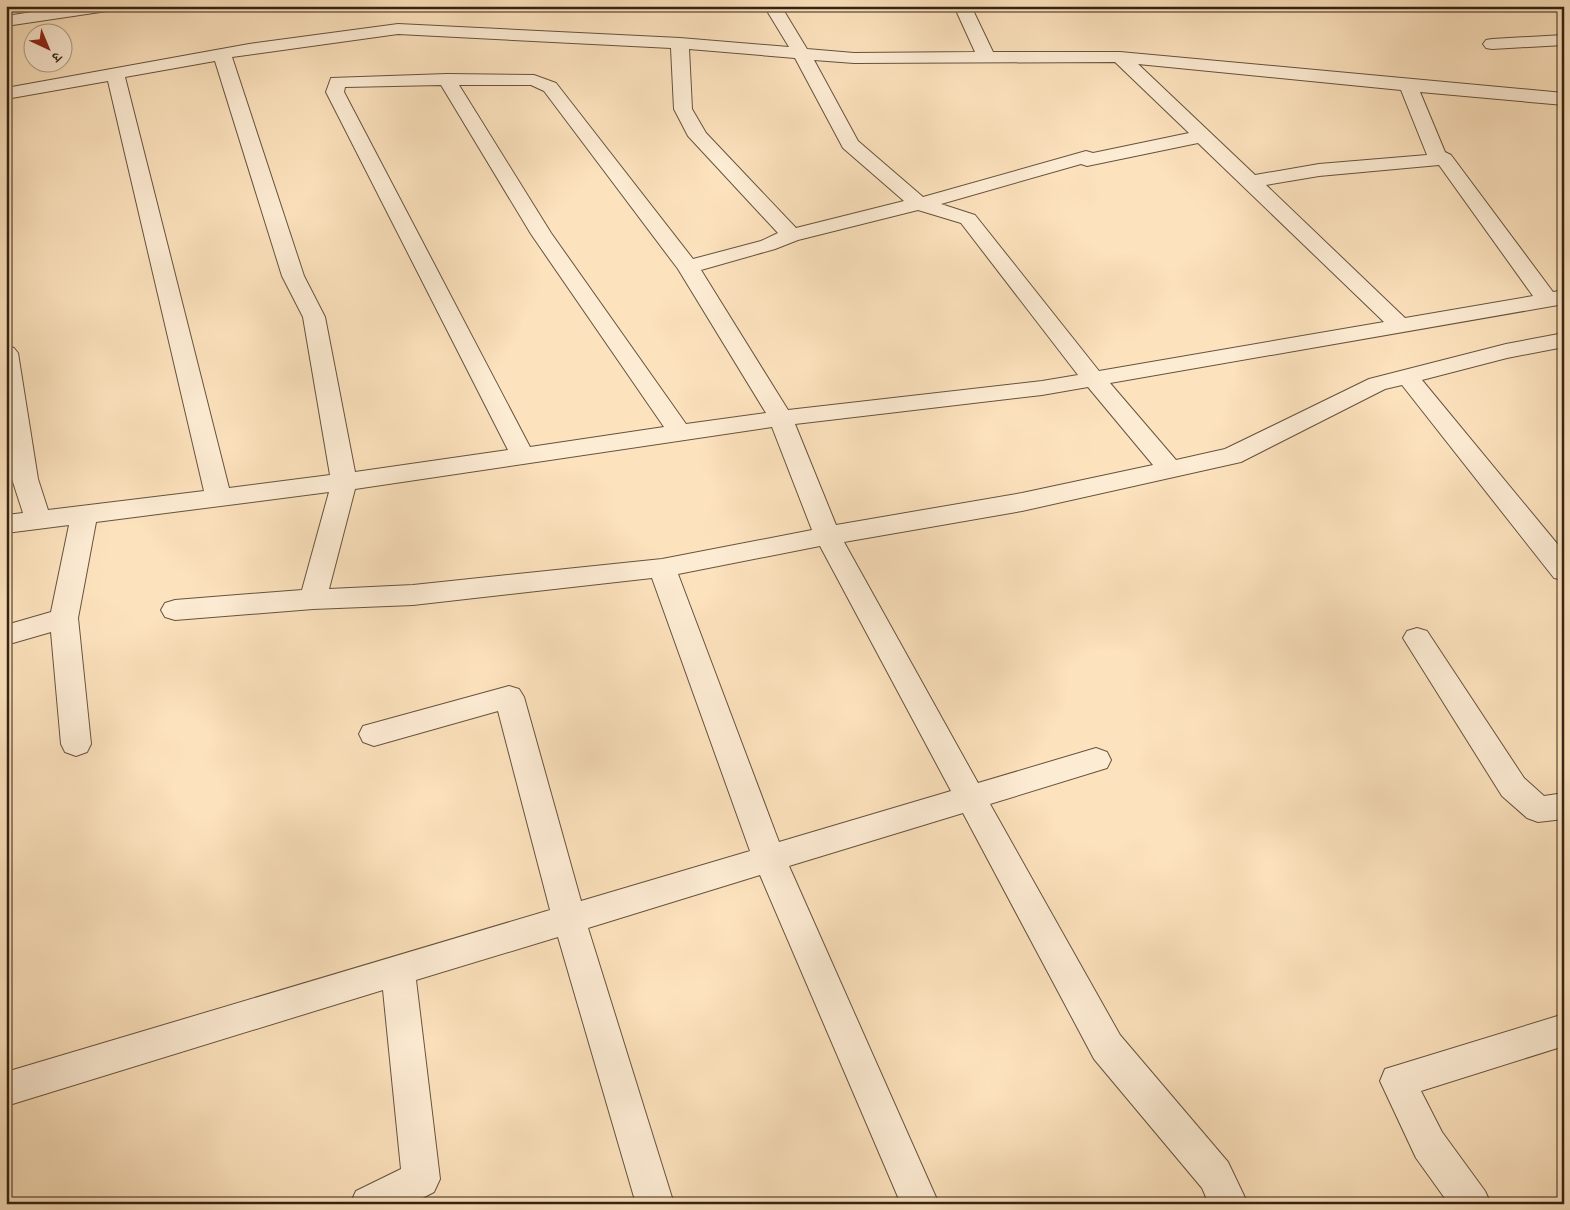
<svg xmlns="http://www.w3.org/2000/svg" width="1570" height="1210" font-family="'Sorts Mill Goudy','Noto Serif Devanagari',serif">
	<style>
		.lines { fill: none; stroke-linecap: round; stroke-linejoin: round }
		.minor-casing { stroke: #66533e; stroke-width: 2 }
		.minor { fill: #fdecd4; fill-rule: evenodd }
	</style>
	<rect width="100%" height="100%" fill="#fce2bd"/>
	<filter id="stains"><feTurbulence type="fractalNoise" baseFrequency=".004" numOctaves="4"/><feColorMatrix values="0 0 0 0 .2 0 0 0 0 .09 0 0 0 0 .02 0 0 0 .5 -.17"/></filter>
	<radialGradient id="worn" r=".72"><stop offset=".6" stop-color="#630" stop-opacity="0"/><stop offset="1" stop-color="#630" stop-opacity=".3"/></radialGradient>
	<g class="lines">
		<g class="minor-casing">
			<path id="minor" d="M71,6H115L113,10L107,11L6,26V16Z
				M764,6H781L807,49L854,53L975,52L954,6H971L993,52H1120L1564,93V105L1420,92L1445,152L1451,155L1553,292L1564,290V304L1110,383L1176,460L1225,449L1369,379L1506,344L1564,333V347L1507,358L1422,380L1564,552V580L1554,578L1402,385L1385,389L1241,462L1022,511L844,542L978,783L1096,748L1107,752L1111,760L1107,768L990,804L1120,1035L1228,1162L1248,1204H1209L1202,1188L1094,1059L963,813L789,866L939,1204H901L760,875L588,928L674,1204H636L558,937L416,980L440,1179L434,1192L411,1204H350L356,1191L401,1169L383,990L6,1106V1072L550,910L498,711L374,746L363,742L359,734L363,726L509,686L519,689L524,697L581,901L750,851L652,578L413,605L313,609L175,620L165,617L161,610L165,603L175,600L302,590L329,492L96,522L78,618L91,744L87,752L76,756L65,752L61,744L51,632L6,645V625L51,612L69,525L6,533V515L23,513L12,479L6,436V346L14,348L18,353L38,479L48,510L204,491L108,81L6,99V88L249,44L398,24L680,38L789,47ZM398,34L671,48L674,109L688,136L778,233L761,241L693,259L556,83L534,75L447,74L331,78L326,92L508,450L355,472L325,317L304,276L232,57ZM689,49L795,58L843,148L904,201L796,228L706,133L692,109ZM814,60L854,63L1115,62L1189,133L1093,153L1086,151L923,197L858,141ZM215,61L282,276L303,317L330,475L229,488L125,77ZM1138,64L1401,90L1427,155L1319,164L1255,175ZM441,85L531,234L664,427L530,447L344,92L345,87ZM459,85H531L544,91L678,269L766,413L686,424L551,233ZM1198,143L1384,322L1099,371L975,215L941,204L1081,164L1087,166ZM1439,165L1533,296L1405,318L1266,185L1319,176ZM918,210L961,223L1078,375L1042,381L788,410L701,270L775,249L798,240ZM1088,387L1153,465L1022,493L836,525L795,424L1042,395ZM772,427L812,530L662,559L413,585L329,589L355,489ZM820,546L951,791L779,842L678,574Z
				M1564,35V45L1492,49L1486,48L1483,44L1486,40L1492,39Z
				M1417,628L1427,631L1524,778L1544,796L1564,793V819L1538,822L1527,818L1502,796L1403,638L1407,631Z
				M1564,1014V1046L1421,1091L1442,1132L1485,1191L1491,1204H1449L1416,1158L1380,1081L1385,1069Z"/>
		</g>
		<use href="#minor" class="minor"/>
	</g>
	<rect width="1570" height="1210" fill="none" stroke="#fce2bd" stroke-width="25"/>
	<rect x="8" y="8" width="1555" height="1195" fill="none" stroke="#342313" stroke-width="2.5"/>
	<rect x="12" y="12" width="1545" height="1185" fill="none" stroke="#342313"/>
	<g transform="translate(48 48) rotate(136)"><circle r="24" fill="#fdecd4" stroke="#ad9c87"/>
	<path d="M0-4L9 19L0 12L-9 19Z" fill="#8f2418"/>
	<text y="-8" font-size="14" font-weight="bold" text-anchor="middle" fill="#342313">उ</text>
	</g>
	<rect width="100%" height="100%" filter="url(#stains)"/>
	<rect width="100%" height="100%" fill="url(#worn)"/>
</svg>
